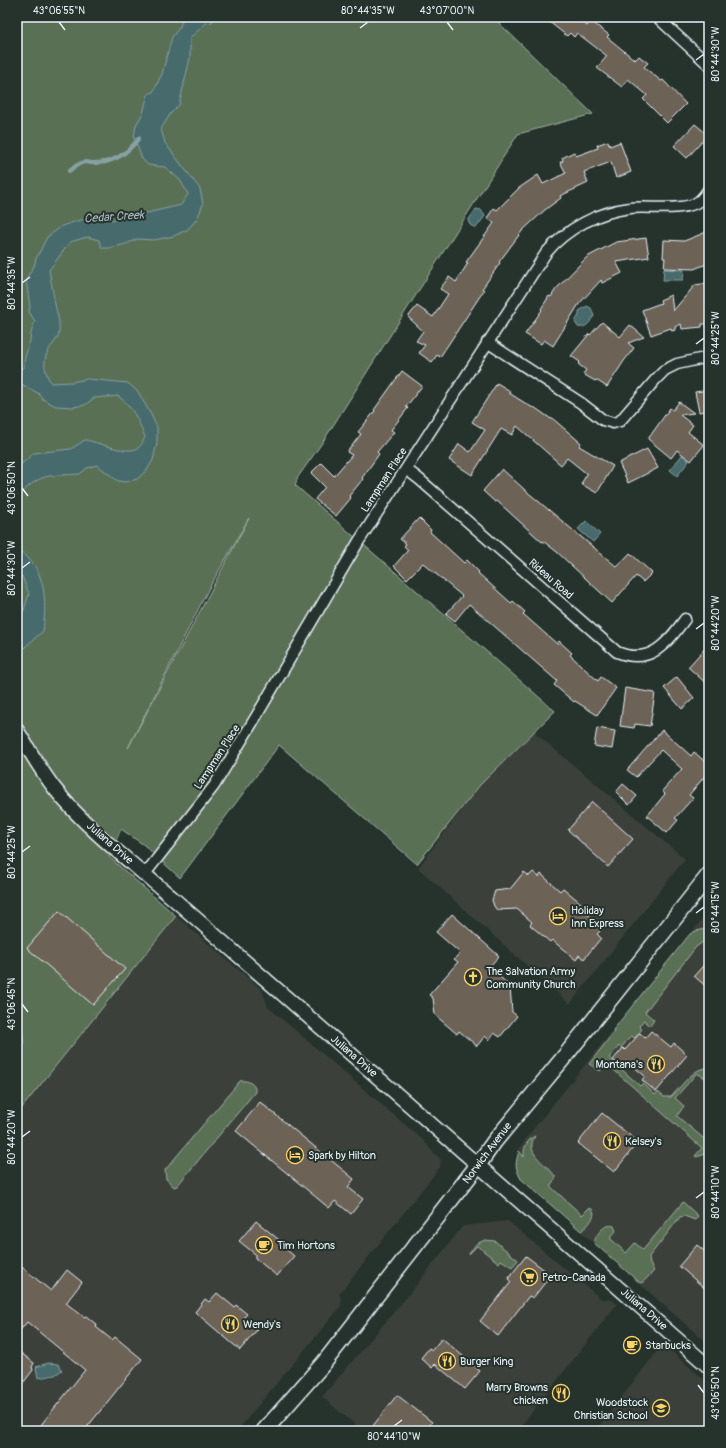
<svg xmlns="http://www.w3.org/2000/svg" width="726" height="1448" font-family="Pangolin,sans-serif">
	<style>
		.built { fill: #3b413a }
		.green { fill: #5a7054; stroke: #a1b0a6; fill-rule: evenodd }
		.water { fill: #476b6c; stroke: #87a1a4 }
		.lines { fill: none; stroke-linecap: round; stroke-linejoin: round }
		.stream { stroke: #87a1a4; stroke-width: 4 }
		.building { fill: #6d6257; stroke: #e8f1f8 }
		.minor-casing { stroke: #e8f1f8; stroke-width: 13 }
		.tertiary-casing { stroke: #e8f1f8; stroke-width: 16 }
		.secondary-casing { stroke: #e8f1f8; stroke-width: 18 }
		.minor { stroke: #26332d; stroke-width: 10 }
		.tertiary { stroke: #26332d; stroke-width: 13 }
		.secondary { stroke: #26332d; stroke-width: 15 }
		.ticks { fill: none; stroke: #e8f1f8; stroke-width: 1.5 }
		.labels { text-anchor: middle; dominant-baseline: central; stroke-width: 4; stroke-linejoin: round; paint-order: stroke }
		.street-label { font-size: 11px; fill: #e8f1f8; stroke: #26332d }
		.poi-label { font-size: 11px; fill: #e8f1f8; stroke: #26332d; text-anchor: start }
		.water-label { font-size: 12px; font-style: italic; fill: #a8bbc0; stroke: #26332d }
		.neatline { fill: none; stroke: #e8f1f8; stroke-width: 1.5 }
		.ticks-label { font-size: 10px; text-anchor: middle; fill: #e8f1f8 }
	</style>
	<rect width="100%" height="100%" fill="#26332d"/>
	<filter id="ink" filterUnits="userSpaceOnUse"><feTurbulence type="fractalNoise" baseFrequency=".025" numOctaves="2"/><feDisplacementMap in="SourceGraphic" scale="8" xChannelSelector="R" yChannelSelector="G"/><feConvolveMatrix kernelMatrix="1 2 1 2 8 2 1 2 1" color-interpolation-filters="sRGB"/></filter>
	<g filter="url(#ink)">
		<path class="built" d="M534,732L685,859L570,1004L418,868L480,785Z
			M709,911V1345L520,1178L516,1171L515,1164L519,1150L527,1137Z
			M176,916L262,990L268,1007L424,1141L430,1149L441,1160L440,1167L339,1294L341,1299V1306L237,1431H17V1114Z
			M508,1221L601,1299L612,1300L617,1304L517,1431H363L322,1397L411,1292L463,1226Z
			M663,1344L709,1384V1431H595Z"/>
		<path class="green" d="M17,17H501L499,23L593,114L518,134L322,443L298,477L295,485L555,711L480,785L417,864L279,745L180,878L144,845L121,829L109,857L176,916L17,1114ZM249,518L128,748L208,590Z
			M706,929L709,930V941L703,942L696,947L645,1012L654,1020L650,1026L644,1020L639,1026L642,1029L635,1038L631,1036L621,1048L619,1046L609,1058L640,1086L643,1083L655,1095L658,1092L664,1097H671C680,1088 696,1064 709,1069V1074L705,1078L697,1073L675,1098L684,1106L677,1116L709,1143V1153L696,1157L695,1156L702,1148L607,1064L600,1071L589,1064L614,1032L613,1030L690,934L696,931Z
			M240,1081C246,1080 252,1082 255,1088V1092L177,1186L174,1187L166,1179L165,1170Z
			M535,1136C523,1155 549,1164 556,1178L550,1186L582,1215L589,1208L592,1209L594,1213C593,1220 587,1227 581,1231L521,1179C515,1167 515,1164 519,1151L524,1157C523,1148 527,1140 535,1136Z
			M683,1202L698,1216L695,1220L684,1216L680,1217L649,1257L650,1264L654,1271L643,1282L640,1283L594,1243C596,1234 604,1223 614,1226L616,1231L610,1238L626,1253L635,1243L643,1250Z
			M485,1240L495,1241L518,1260L512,1267L501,1260L499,1263L477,1246L469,1254L476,1244Z"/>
		<path class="water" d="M183,17H214L212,22L206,23L190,38V58L179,105L171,113L161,129L165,143L200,189L203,204L197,219L188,229L174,236L154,240L137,239L126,244L109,248H102L99,240L87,237L70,242L49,270C51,281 53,293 55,304C57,314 60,322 59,332C58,340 52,344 48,351C42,362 45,373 51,383L72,382L87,379L128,383L138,392L150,413L157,427V443L153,460L147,470L137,479L126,482L118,481L97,465L87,468L80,474C50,476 38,472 17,499V468L34,453L71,449L85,440C98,442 124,454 136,449C141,447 143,442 145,437C138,420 133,407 118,396L94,398L85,405L73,407L56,406L44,400L38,393L17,382V369L24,368C24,355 28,351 30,340C31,333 32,328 35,321L29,312L30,307L26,279L34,266L36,259L47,237L62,226L80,220L101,219L117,220L181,205L188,194L180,180L165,167L148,165L142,159L134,137L136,125L143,113L148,94L153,92L162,74L172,37L180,27Z
			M476,209L481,210L485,216L476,228L470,225L468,221Z
			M664,269L684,270L683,280H663Z
			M587,306L591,308L594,316C590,322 586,329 578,327L575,322L579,315V311Z
			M682,455L689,461L677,476L670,470Z
			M586,521L600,534L593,542L578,529Z
			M17,549C21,552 26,555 29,559C47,578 46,607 43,631L17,654V621L24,610L29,594L22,576L17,571Z
			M17,1019C26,1037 26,1049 17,1067Z
			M48,1363L58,1364L62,1370L55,1375L38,1378L36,1367Z"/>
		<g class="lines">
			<path class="stream" d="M69,171C74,167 79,162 86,162C88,162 90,163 92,163C112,164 128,153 139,138"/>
		</g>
		<path class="building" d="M543,17H576L587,26L591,21L609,35L607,37L635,60L639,56L648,63L644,67L661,81L663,80L686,104L667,123L643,99L647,95L628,79L622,87L597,68L607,56L577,33L574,37L570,33L567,36Z
			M695,124L708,135L687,158L674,146Z
			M608,141L610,146L620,142L631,172L616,178L611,162L584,172L588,183L560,196L561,198L546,209L522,231L499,262L500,263L482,289L484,290L467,316L440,357L437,355L432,362L419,353L425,345L416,341L423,331L408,317L417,306L433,317L448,294L440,289L449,277L456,282L468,263L466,262L494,223L487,218L494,208L497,210L519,188L538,175L543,184L566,173L560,162L563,161L562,158L574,152L576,156L598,148L597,145Z
			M709,231V263L694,269L664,268L665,258H663L664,240L684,241Z
			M646,238L649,257L616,262L622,273L602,283L601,280L579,304L553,346L544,340L541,344L525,334L542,310L541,309L549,296L551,297L556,289L587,257L616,242Z
			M709,283V324H702V327L682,329L681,324L675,327V330L672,331L671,328L651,335L642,310L661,303L660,300L671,295L673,311L695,285Z
			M602,322L620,337L630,325L644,337L628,343L634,348L624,361L607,387L596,380L595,381L583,374L586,370L578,364L580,362L571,356L589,334L590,335Z
			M402,371L422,386L406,407L408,408L391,430L394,432L377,452L379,454L362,478L363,479L349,496L351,498L336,516L315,499L325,487L311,473L321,463L334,476L352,455L347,452L361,434L358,432L375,411L374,410Z
			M497,383L510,391L509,393L533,408L534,407L551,419L552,418L581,443L579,446L613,466L597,493L581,484L587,474L567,458L561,465L517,426L512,435L501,429L472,475L449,460L459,444L470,452L485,430L472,422Z
			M709,390V410L699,412L695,392Z
			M679,402L694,413L680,415L693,425L688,432L704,445L691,461L677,450L671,458L648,439L670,408L673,410Z
			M647,449L658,468L628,483L619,463Z
			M502,469L525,490L617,567L630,553L652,573L643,582L636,576L612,603L557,552L543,541L542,542L497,501L495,502L483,491Z
			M419,518L431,530L430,532L464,563L467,560L479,572L478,573L511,603L513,601L525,612L523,614L557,644L559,641L572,653L570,655L598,681L601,677L616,688L597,715L575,701L574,702L554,685L557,681L469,604L455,621L446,614L462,596L423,563L407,579L394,566L408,550L404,546L406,544L400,539Z
			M709,644V686L688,667Z
			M677,677L694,698L682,709L664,688Z
			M625,688L655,693L650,726L635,724L634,728L620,726Z
			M597,728L615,731L612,749L594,746Z
			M662,730L691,756L694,752L709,765V771L689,795L693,798L675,818L678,820L667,833L647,816L665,794L662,791L682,769L661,750L636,777L627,770Z
			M623,784L637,796L629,805L616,792Z
			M592,802L633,839L608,867L568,830Z
			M524,872L529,876L533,872L539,877L541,874L560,891L563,888L582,904L579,907L597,922L595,925L601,930L597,934L601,938L584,959L579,955L576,960L552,940L550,942L530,925L532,922L517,909L497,910L494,906L492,900L495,891L510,889Z
			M59,911L125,969L93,1005L27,948Z
			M452,914L499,956L489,967L510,986L512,1012L517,1016L500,1037L494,1033L489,1040L485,1036L477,1046L459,1031L457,1034L435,1015L433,998L429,995L458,962L454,959L460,953L436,932Z
			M709,959V989L694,976Z
			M651,1031L671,1047L674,1043L687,1055L656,1092L642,1080L645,1076L627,1061L622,1068L613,1060L623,1048L625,1050L640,1033L645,1038Z
			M260,1102L354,1179L348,1187L363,1199L351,1214L335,1201L329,1208L236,1131Z
			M602,1113L638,1142L614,1172L578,1143Z
			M256,1221L284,1244L282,1246L294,1256L277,1276L255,1258V1254L239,1241Z
			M697,1245L709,1255V1292L679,1266Z
			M526,1256L551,1275L533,1298L529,1296L498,1336L480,1321L511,1282L508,1279Z
			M17,1263L51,1291L67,1270L82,1282L66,1303L84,1317L86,1316L97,1325L96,1327L112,1340L115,1337L142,1359L84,1431H36L85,1370L27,1322L17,1334Z
			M217,1293L234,1307L236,1305L247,1314L243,1318L257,1330L240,1350L195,1312L205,1299L209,1302Z
			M442,1338L480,1371L465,1389L435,1364L432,1368L421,1358L429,1348L432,1350Z
			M17,1350L34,1363L32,1367L33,1370L17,1391Z
			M397,1395L432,1422L425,1431H369Z"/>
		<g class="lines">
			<g class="minor-casing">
				<path id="minor" d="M657,17L709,65
					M487,342L581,403L603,420L613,423L620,421L656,379L665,370L677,364L709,357
					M406,469L419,479L617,652C651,666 668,642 685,619
					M145,874L214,786L257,715L359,541L546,253C567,228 598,212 630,208C649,206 685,212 699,201C703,198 706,193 709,189"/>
			</g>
			<g class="tertiary-casing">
				<path id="tertiary" d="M17,730C29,750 41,771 55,789C89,832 135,865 176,901L709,1367"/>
			</g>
			<g class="secondary-casing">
				<path id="secondary" d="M264,1431L323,1364L478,1165L494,1142L565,1056L709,875"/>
			</g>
			<use href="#minor" class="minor"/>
			<use href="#tertiary" class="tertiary"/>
			<use href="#secondary" class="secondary"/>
		</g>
	</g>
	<path class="ticks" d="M59,22L65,30M447,22L453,30M360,28L368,22M696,60L704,54M22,283L30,277M696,344L704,338M22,488L28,496M22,568L30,562M696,629L704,623M22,852L30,846M696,913L704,907M22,1004L28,1012M22,1137L30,1131M696,1198L704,1192M698,1385L704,1393M394,1426L402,1420"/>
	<defs>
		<g id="hotel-ring" transform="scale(0.9)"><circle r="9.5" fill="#26332d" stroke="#ffd166" stroke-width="1.5"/><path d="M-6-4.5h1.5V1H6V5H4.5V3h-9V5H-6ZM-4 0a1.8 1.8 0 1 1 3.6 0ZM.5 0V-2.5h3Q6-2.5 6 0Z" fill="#ffd166"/></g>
		<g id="church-ring" transform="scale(0.9)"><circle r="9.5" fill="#26332d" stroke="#ffd166" stroke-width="1.5"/><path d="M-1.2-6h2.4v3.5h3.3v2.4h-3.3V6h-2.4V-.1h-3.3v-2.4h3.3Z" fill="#ffd166"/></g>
		<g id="restaurant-ring" transform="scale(0.9)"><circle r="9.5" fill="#26332d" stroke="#ffd166" stroke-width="1.5"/><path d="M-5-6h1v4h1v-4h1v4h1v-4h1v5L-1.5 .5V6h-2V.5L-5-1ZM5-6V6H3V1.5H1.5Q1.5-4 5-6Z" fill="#ffd166"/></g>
		<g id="cafe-ring" transform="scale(0.9)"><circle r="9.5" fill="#26332d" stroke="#ffd166" stroke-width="1.5"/><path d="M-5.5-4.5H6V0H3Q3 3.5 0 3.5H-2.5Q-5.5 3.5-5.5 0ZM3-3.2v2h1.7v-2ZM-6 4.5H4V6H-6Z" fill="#ffd166"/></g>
		<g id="supermarket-ring" transform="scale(0.9)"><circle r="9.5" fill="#26332d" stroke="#ffd166" stroke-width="1.5"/><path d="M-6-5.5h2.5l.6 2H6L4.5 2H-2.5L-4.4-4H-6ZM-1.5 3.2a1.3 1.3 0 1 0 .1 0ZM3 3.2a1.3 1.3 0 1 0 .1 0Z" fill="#ffd166"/></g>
		<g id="school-ring" transform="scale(0.9)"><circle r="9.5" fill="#26332d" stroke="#ffd166" stroke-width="1.5"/><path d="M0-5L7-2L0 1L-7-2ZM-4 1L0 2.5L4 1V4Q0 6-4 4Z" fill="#ffd166"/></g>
	</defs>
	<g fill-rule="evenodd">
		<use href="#hotel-ring" x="558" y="916"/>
		<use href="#church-ring" x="473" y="977"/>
		<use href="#restaurant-ring" x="656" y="1064"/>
		<use href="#restaurant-ring" x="612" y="1141"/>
		<use href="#hotel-ring" x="295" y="1155"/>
		<use href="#cafe-ring" x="264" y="1245"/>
		<use href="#supermarket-ring" x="529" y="1277"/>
		<use href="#restaurant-ring" x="230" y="1324"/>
		<use href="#cafe-ring" x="632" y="1345"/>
		<use href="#restaurant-ring" x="447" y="1361"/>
		<use href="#restaurant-ring" x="561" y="1393"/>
		<use href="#school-ring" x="661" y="1408"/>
	</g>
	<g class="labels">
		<g class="street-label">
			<text transform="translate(384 480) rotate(-57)">Lampman Place</text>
			<text transform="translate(551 579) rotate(41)">Rideau Road</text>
			<text transform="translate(217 757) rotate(-57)">Lampman Place</text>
			<text transform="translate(110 843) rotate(41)">Juliana Drive</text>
			<text transform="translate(354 1056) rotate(41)">Juliana Drive</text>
			<text transform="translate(487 1153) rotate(-53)">Norwich Avenue</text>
			<text transform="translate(644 1309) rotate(41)">Juliana Drive</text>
		</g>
		<g class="poi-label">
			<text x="571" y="910">Holiday<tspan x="571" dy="13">Inn Express</tspan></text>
			<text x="486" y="971">The Salvation Army<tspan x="486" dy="13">Community Church</tspan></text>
			<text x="643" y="1064" text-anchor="end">Montana's</text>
			<text x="625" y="1141">Kelsey's</text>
			<text x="308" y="1155">Spark by Hilton</text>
			<text x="277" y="1245">Tim Hortons</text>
			<text x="542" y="1277">Petro-Canada</text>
			<text x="243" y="1324">Wendy's</text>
			<text x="645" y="1345">Starbucks</text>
			<text x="460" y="1361">Burger King</text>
			<text x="548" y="1387" text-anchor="end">Marry Browns<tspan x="548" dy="13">chicken</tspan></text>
			<text x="648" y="1402" text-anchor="end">Woodstock<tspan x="648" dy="13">Christian School</tspan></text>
		</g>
		<g class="water-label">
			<text transform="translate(114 217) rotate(-4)">Cedar Creek</text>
		</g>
	</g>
	<rect width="726" height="1448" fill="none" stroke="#26332d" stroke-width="44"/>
	<rect x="22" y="22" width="682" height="1404" class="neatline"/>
	<g class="ticks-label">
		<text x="59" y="14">43°06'55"N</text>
		<text x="368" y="14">80°44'35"W</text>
		<text x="447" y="14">43°07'00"N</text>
		<text transform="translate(715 54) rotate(-90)" y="4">80°44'30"W</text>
		<text transform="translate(11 283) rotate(-90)" y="4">80°44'35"W</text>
		<text transform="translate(715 338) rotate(-90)" y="4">80°44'25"W</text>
		<text transform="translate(11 488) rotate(-90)" y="4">43°06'50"N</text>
		<text transform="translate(11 568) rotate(-90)" y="4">80°44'30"W</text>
		<text transform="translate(715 623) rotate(-90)" y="4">80°44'20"W</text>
		<text transform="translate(11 852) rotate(-90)" y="4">80°44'25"W</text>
		<text transform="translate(715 907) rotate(-90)" y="4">80°44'15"W</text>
		<text transform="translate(11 1004) rotate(-90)" y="4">43°06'45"N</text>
		<text transform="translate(11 1137) rotate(-90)" y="4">80°44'20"W</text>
		<text transform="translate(715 1192) rotate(-90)" y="4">80°44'10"W</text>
		<text transform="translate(715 1393) rotate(-90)" y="4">43°06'50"N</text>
		<text x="394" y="1440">80°44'10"W</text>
	</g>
</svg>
